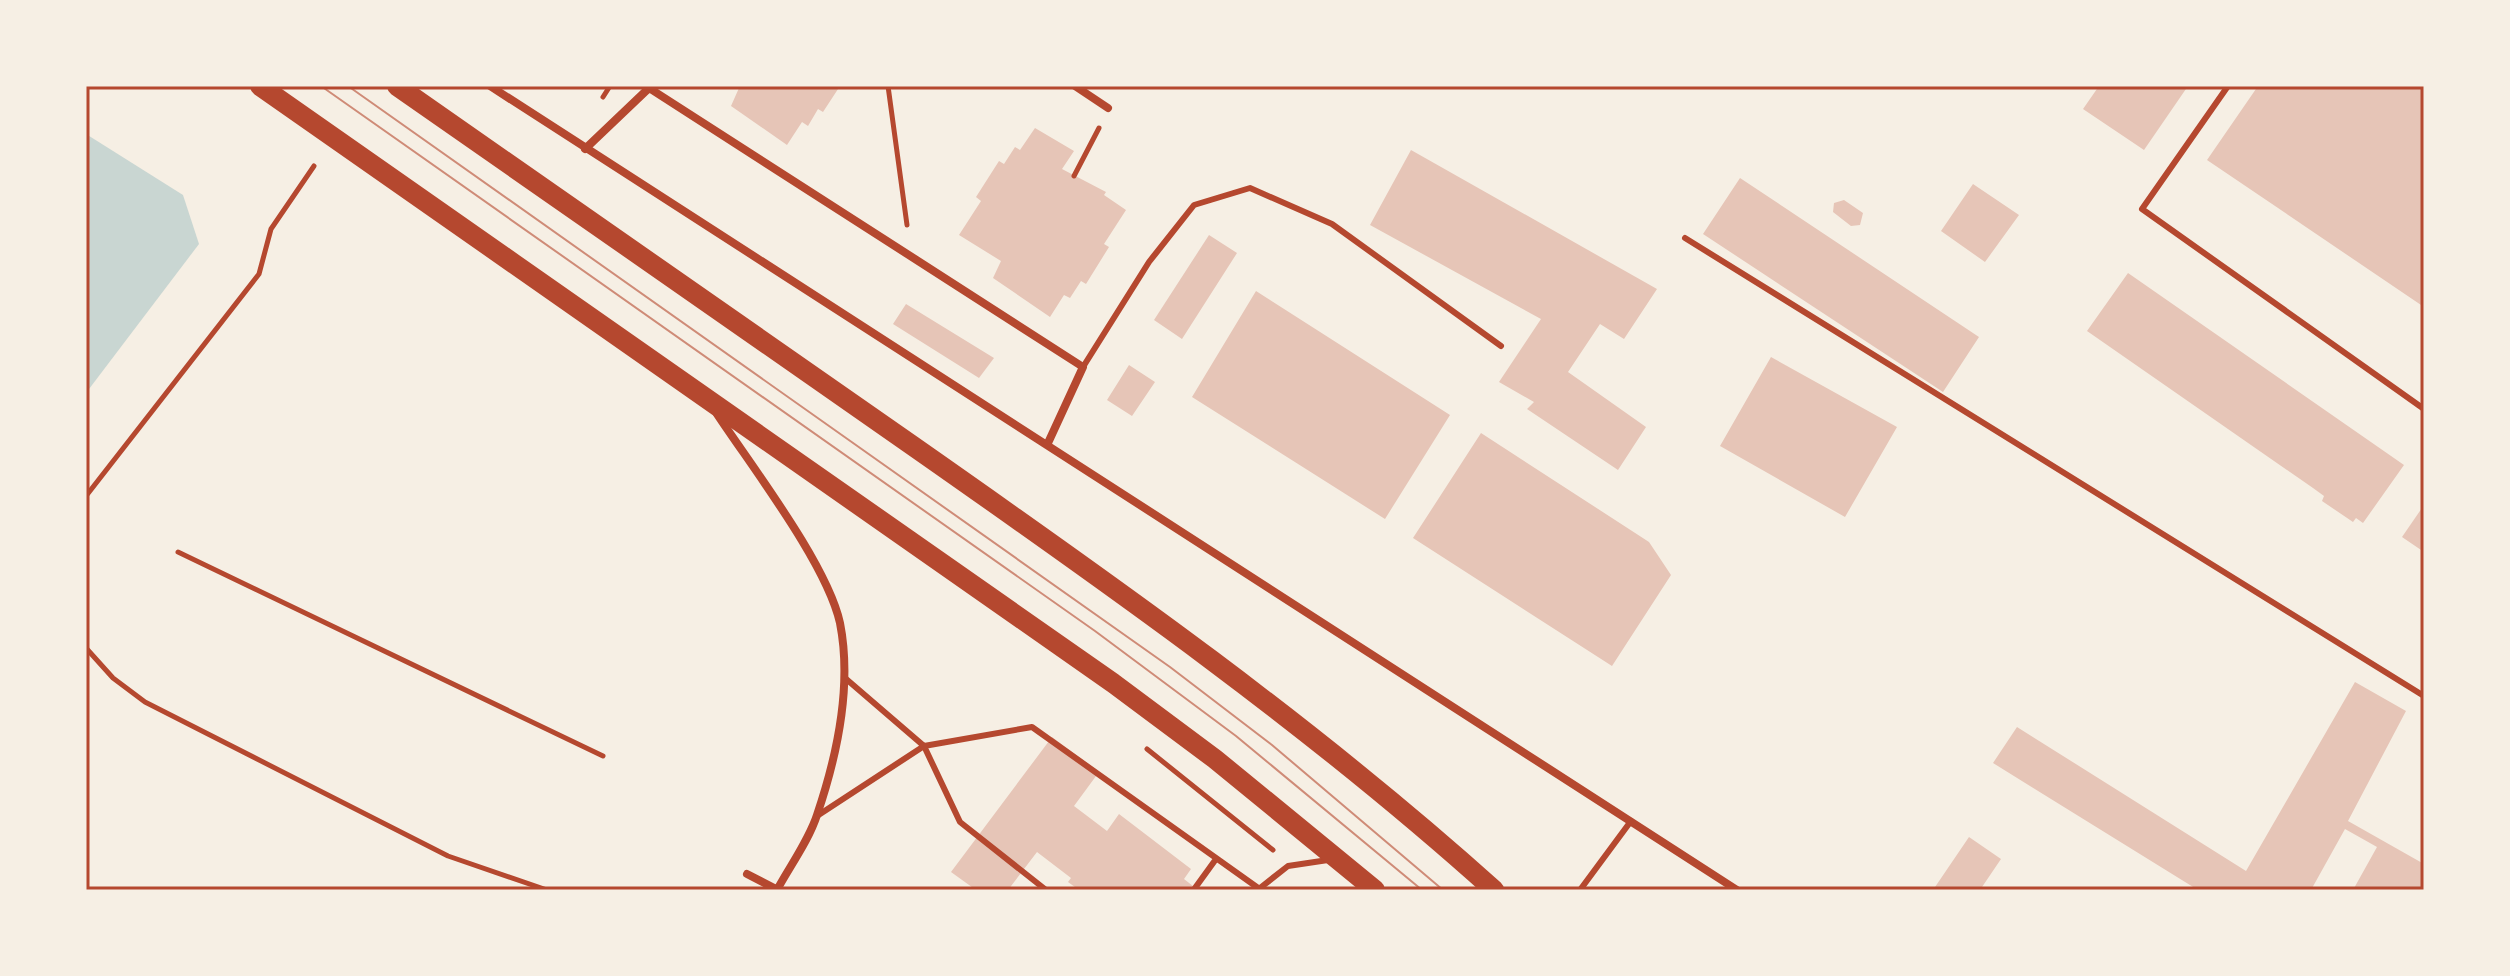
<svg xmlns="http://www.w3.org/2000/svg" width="2510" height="976" font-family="Montserrat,sans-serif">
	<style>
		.water { fill: #c9d6d2 }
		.building { fill: #e6c5b7 }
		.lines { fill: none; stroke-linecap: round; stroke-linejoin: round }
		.path { stroke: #b5482f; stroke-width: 5 }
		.service { stroke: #b5482f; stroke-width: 6 }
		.minor { stroke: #b5482f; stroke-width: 8 }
		.primary { stroke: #b5482f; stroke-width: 20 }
		.tram { stroke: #cf8b77; stroke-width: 2 }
		.neatline { fill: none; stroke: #b5482f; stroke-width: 3 }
	</style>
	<rect width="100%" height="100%" fill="#f6efe4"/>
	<path class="water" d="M86,134L183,195L199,244L86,393Z"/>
	<path class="building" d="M735,86H840L823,112L818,109L808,126L802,122L787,145L731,106L739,88Z
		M2099,86H2188L2144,150L2083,109Z
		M2258,86H2424V307L2207,160Z
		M1035,128L1074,151L1062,169L1106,192L1104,195L1126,210L1104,244L1109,247L1086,284L1081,281L1070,298L1064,295L1050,317L993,278L1001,261L959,235L981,201L976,197L999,161L1004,164L1015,147L1020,150Z
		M1411,150L1657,289L1624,339L1600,324L1568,372L1646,427L1618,470L1527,409L1534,402L1499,382L1541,319L1370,225Z
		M1740,178L1979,337L1943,392L1703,234Z
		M1973,184L2019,215L1985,262L1941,231Z
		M1844,200L1863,213L1860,225L1851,226L1833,212L1834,203Z
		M1209,235L1237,253L1182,339L1154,320Z
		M2128,273L2404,465L2363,523L2356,518L2353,522L2322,501L2324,496L2313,488L2087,331Z
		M1256,291L1450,415L1385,519L1192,397Z
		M906,304L994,358L979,378L893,324Z
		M1771,357L1897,427L1845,517L1720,446Z
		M1129,365L1155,382L1132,416L1107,400Z
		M1481,433L1649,542L1671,575L1612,666L1413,538Z
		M2424,505V552L2402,537Z
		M2355,682L2406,711L2348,821L2424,864V890H2353L2377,847L2345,829L2311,890H2198L1993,763L2017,727L2246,871Z
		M1052,737L1099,772L1074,806L1107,831L1119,814L1191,869L1184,879L1198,890H1079L1068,882L1071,878L1037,852L1008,890H976L951,872Z
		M1969,837L2001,859L1980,890H1933Z"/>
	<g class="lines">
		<path class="path" d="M888,86L907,225
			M603,97L610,86
			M1074,176L1099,128
			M86,496L259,274L271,229L314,166
			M178,552L603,756
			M86,648L113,678L145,702L448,856L547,890
			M1147,749L1273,850"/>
		<path class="service" d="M2228,86L2142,209L2424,409
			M1685,238L2424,696
			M1083,367L1149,262L1194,205L1250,188L1332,224L1501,346
			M845,678L924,746L960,822L1046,890
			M817,816L924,746L1032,727L1261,890
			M1195,888L1216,859
			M1260,888L1288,866L1328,860
			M1580,890L1631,821"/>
		<path class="minor" d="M490,86L1737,890
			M1075,86L1108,108
			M585,149L649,88L1083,367L1048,443
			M717,414C752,467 827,564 840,623C852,684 837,756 817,815C809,840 790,866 777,890
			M747,874L778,890"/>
		<path class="primary" d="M260,86L1113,683L1215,759L1375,890
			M397,86C569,206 741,326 913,446C1113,586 1313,727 1494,890"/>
		<path class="tram" d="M321,86L1095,631L1236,736L1422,890
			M348,86L1170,667L1272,745L1443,890"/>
	</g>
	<rect width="2510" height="976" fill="none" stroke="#f6efe4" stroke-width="176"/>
	<rect x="88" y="88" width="2334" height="800" class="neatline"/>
</svg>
